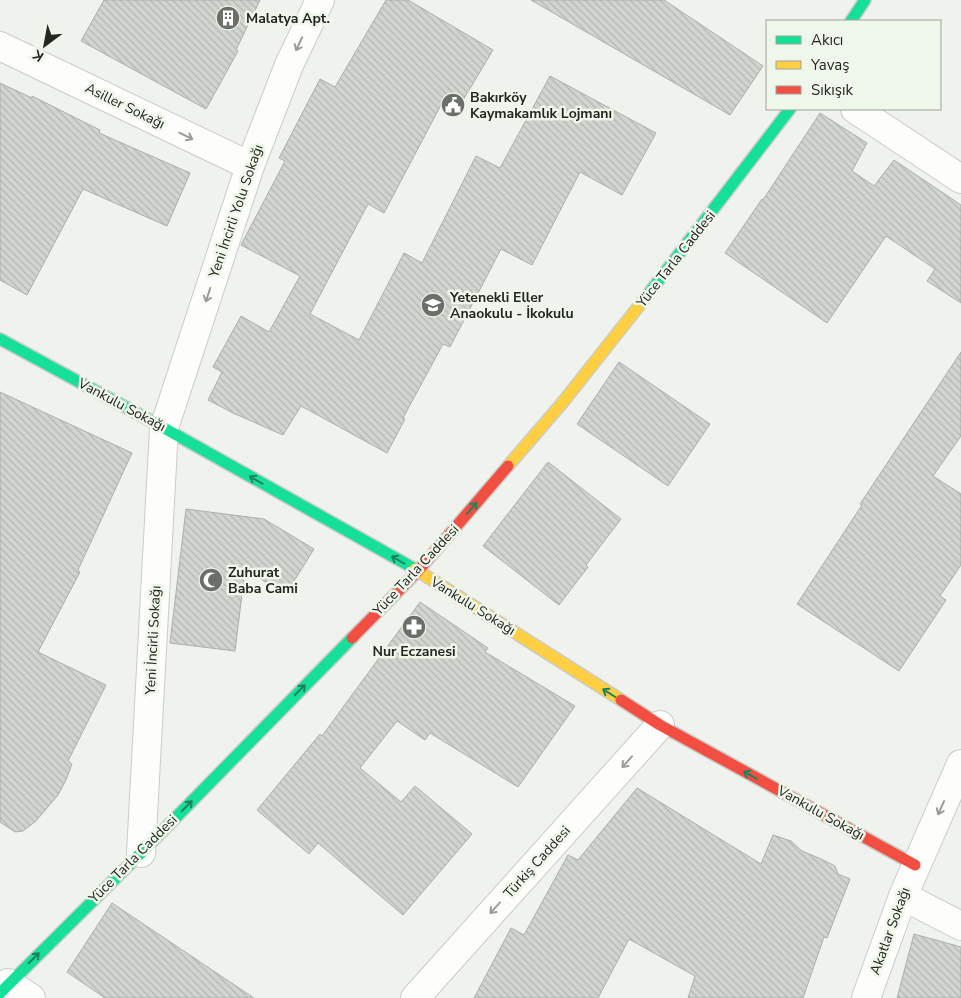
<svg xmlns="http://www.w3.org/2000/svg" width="961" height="998" font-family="'Nunito Sans',sans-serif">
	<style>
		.building { fill: url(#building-back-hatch); stroke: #acaea9 }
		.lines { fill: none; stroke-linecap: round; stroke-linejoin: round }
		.street-casing { stroke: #caccc8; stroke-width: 30 }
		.fast-casing { stroke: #caccc8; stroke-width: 14 }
		.slow-casing { stroke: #caccc8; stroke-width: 14 }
		.jam-casing { stroke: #caccc8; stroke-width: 14 }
		.street { stroke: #fdfdfc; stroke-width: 28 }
		.fast { stroke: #16e098; stroke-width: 11 }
		.slow { stroke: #ffcf43; stroke-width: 11 }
		.jam { stroke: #f24e42; stroke-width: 11 }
		.oneway { stroke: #9b9c9a }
		.oneway2 { stroke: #1d835d }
		.labels { text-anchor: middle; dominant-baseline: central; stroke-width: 5; stroke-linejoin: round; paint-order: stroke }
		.poi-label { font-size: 14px; font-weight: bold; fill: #242622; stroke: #eff6ea; text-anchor: start }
		.street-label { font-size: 14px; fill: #242622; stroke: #eff6ea }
	</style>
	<defs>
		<pattern id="building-back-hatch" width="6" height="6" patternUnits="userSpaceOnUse" patternTransform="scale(1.25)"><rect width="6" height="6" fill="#d2d4cf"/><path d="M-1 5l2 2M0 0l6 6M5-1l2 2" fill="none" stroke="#b4b6b1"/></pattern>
	</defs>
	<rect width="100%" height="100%" fill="#f0f3ed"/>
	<path class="building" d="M104,0H260L236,50L238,51L206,109L81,41Z
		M386,0H408L493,50L456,112L442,103L384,213L368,204L310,314L359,340L404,253L422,263L476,156L500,168L550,76L656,133L622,195L580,172L532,265L501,249L450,347L443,344L403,418L405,419L387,453L301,406L283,435L233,413L208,400L222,372L213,367L241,316L269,332L300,276L241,245L285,161L279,158L320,79L335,87Z
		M531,0H664L763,66L730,115Z
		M0,83L32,98V96L100,130L99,133L190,173L167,226L83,189L27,295L0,280Z
		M820,113L867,143L852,171L874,186L894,160L961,205V303L927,281L935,269L886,236L827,323L725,253L762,199L763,200Z
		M961,352V436L933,476L961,494V565L940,596L946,600L899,671L797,604L862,505L860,504Z
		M619,362L710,424L668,486L577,424Z
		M0,392L132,453L78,570L80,572L38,652L106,685L68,761L72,764L66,780L58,795L36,821L23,831L15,832L0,822Z
		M548,462L621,519L586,565L588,567L559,605L483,546Z
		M186,509L264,519L314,549L286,594L245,570L235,651L170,643Z
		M420,602L488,648L485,652L575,706L518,787L430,733L425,740L397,721L360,768L401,802L415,786L472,834L403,915L318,843L309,854L257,810L320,734L322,736Z
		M637,788L761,864L773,835L791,841L802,851L821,859L835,866L838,874L850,879L827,938L824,937L803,998H688L695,976L629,939L598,998H474L511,928L524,935L568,855L578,860Z
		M112,903L254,998H105L67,972Z
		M914,934L961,947V998H897Z"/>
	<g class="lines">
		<g class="street-casing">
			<path id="street" d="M0,46L250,166
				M855,109L961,179
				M141,853L164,428L250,166L289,65L320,0
				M903,896L961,926
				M8,983L31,998
				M415,998L660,725
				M866,998L903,896L961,764"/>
		</g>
		<g class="fast-casing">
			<path id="fast" d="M851,21L865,0
				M646,297L790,109
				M0,339L164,428L415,569
				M0,993L141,853L352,638"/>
		</g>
		<g class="slow-casing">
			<path id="slow" d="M508,466L563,402L646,297
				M415,569L621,700"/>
		</g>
		<g class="jam-casing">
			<path id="jam" d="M352,638L418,571L508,466
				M621,700L660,725L915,865"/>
		</g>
		<use href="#street" class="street"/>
		<use href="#fast" class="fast"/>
		<use href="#slow" class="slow"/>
		<use href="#jam" class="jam"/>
	</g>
	<defs><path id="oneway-shaft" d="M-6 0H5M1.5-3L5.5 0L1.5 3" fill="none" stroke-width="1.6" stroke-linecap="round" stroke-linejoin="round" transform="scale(1.25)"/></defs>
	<g class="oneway">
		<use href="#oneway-shaft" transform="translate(299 44) rotate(115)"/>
		<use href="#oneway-shaft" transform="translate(186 136) rotate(26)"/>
		<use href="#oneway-shaft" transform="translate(208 295) rotate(108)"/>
		<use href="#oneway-shaft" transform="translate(627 762) rotate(132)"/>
		<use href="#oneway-shaft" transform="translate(941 808) rotate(114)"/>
		<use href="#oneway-shaft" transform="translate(495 908) rotate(132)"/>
	</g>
	<g class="oneway2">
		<use href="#oneway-shaft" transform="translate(256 480) rotate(-150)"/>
		<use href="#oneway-shaft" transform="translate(472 508) rotate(-49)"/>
		<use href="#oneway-shaft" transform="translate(398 560) rotate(-150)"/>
		<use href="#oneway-shaft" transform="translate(300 690) rotate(-45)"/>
		<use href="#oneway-shaft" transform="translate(609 693) rotate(-148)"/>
		<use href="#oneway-shaft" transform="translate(750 775) rotate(-151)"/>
		<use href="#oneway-shaft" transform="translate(187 806) rotate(-45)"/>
		<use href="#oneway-shaft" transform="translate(34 958) rotate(-45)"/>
	</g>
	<defs>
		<g id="building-disc" transform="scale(1.25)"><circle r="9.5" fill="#6b6e69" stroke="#eff6ea"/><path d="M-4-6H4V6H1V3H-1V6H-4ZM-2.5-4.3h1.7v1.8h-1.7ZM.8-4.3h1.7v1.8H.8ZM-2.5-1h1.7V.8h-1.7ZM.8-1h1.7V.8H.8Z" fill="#fff"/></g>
		<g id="civic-disc" transform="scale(1.25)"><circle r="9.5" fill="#6b6e69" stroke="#eff6ea"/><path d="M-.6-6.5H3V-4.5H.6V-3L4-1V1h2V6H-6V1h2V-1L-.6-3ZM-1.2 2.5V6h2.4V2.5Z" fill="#fff"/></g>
		<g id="school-disc" transform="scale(1.25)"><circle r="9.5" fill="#6b6e69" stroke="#eff6ea"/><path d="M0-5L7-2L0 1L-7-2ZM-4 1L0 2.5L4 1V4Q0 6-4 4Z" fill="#fff"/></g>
		<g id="mosque-disc" transform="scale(1.25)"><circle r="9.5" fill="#6b6e69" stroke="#eff6ea"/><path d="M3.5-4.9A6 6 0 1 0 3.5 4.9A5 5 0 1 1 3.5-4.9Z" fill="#fff"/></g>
		<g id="pharmacy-disc" transform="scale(1.25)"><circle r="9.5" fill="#6b6e69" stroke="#eff6ea"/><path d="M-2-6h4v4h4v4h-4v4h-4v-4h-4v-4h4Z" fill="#fff"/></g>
	</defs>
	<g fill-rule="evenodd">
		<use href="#building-disc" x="228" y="18"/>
		<use href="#civic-disc" x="453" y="105"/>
		<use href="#school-disc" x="433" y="305"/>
		<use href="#mosque-disc" x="211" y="580"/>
		<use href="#pharmacy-disc" x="414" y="627"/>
	</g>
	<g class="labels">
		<g class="poi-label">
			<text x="246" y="18">Malatya Apt.</text>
			<text x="470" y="97">Bakırköy<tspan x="470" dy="16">Kaymakamlık Lojmanı</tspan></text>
			<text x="450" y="297">Yetenekli Eller<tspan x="450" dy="16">Anaokulu - İkokulu</tspan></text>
			<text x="228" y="572">Zuhurat<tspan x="228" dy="16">Baba Cami</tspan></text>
			<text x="414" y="651" text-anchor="middle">Nur Eczanesi</text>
		</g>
		<g class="street-label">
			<text transform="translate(125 106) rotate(26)">Asiller Sokağı</text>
			<text transform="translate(236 211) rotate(-71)">Yeni İncirli Yolu Sokağı</text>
			<text transform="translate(676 259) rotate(-52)">Yüce Tarla Caddesi</text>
			<text transform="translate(122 405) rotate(28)">Vankulu Sokağı</text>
			<text transform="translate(416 570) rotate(-47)">Yüce Tarla Caddesi</text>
			<text transform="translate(473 606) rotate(32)">Vankulu Sokağı</text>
			<text transform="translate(153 640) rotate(-87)">Yeni İncirli Sokağı</text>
			<text transform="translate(821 813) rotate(29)">Vankulu Sokağı</text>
			<text transform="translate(133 859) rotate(-45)">Yüce Tarla Caddesi</text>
			<text transform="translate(537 862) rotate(-48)">Türkiş Caddesi</text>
			<text transform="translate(890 931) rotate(-70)">Akatlar Sokağı</text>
		</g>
	</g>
	<rect x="766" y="20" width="175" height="90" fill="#eff6ea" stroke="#9ea39a"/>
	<rect x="776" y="36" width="25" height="8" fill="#16e098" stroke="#9ea39a"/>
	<text x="811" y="45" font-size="15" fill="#242622">Akıcı</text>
	<rect x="776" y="61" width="25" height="8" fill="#ffcf43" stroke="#9ea39a"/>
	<text x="811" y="70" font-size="15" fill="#242622">Yavaş</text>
	<rect x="776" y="86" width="25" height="8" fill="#f24e42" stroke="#9ea39a"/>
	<text x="811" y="95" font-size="15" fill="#242622">Sıkışık</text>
	<g transform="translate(45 45) rotate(212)" stroke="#eff6ea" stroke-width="4" paint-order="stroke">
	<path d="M0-4L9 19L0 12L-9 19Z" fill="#242622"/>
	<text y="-8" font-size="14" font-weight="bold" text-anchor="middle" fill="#242622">K</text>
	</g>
</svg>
